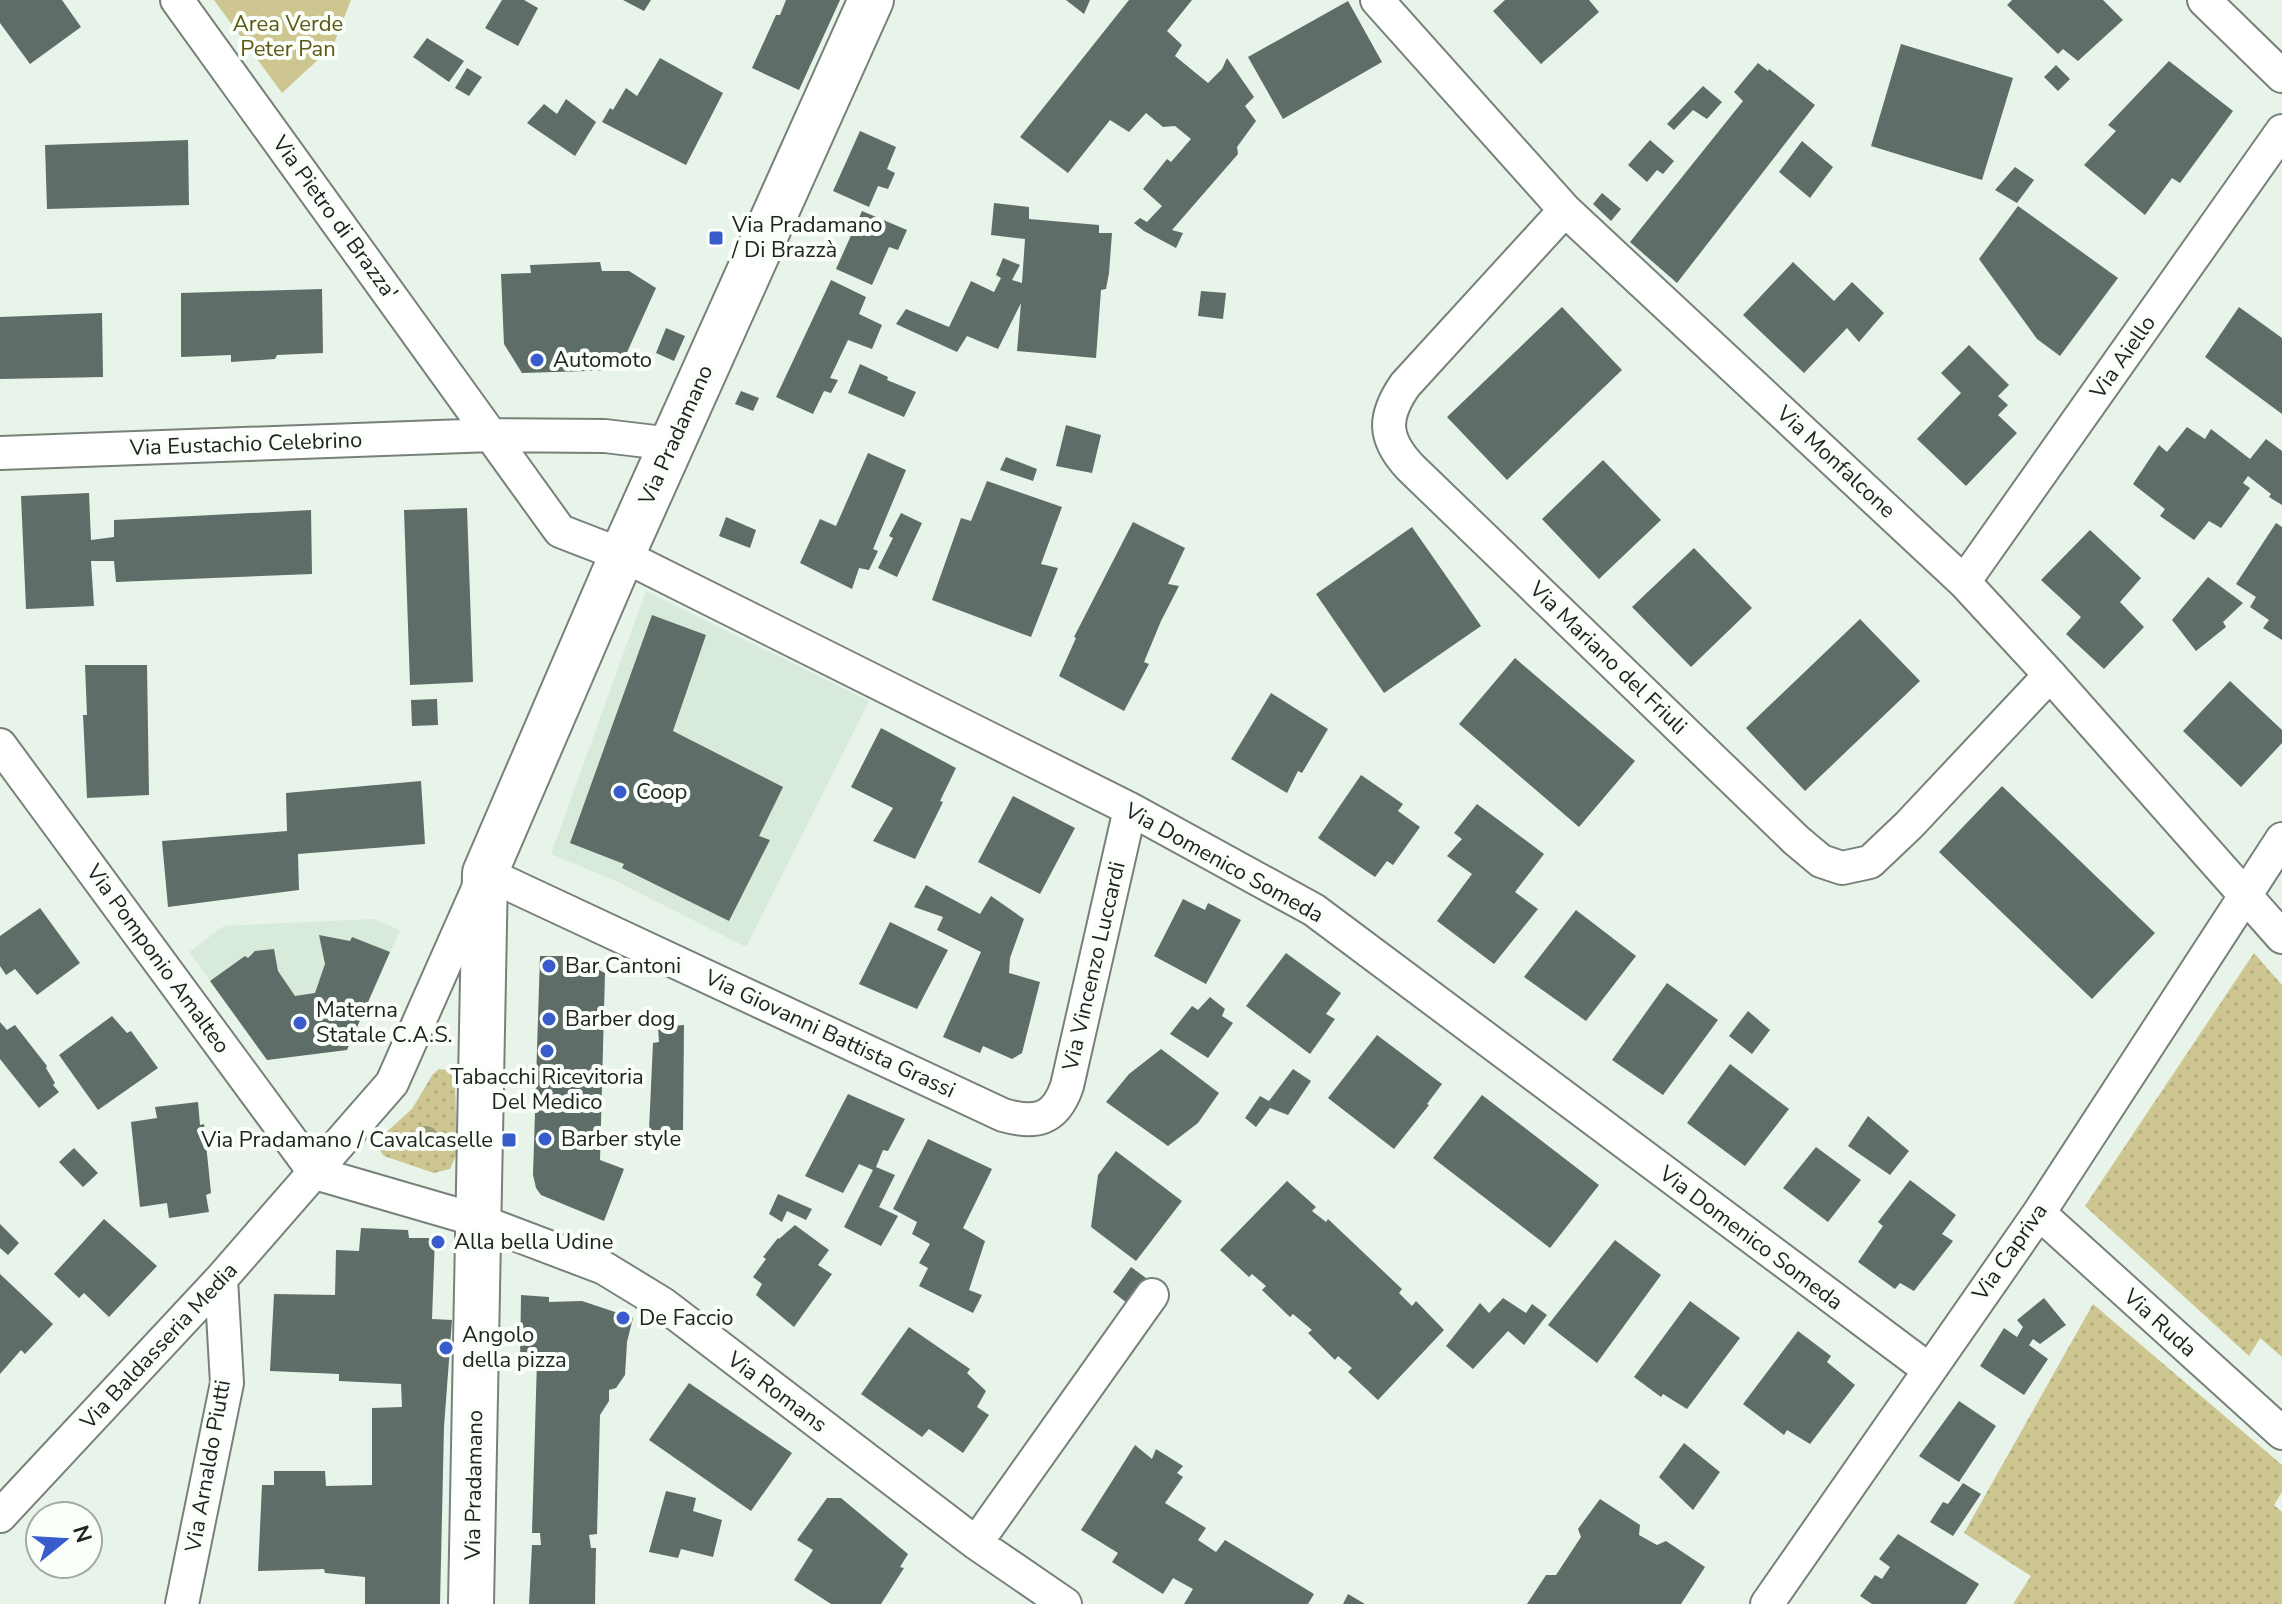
<svg xmlns="http://www.w3.org/2000/svg" width="2282" height="1604" font-family="'Nunito Sans',sans-serif">
	<style>
		.built { fill: #d8eada }
		.grass { fill: url(#grass-dots) }
		.green { fill: #cdc690 }
		.building { fill: #5f6d68 }
		.lines { fill: none; stroke-linecap: round; stroke-linejoin: round }
		.street-casing { stroke: #778178; stroke-width: 36 }
		.secondary-casing { stroke: #778178; stroke-width: 48 }
		.street { stroke: #fff; stroke-width: 32 }
		.secondary { stroke: #fff; stroke-width: 44 }
		.tree { fill: #9c9d74 }
		.poi-dot { fill: #395bcc; stroke: #fafffa; stroke-width: 3 }
		.labels { text-anchor: middle; dominant-baseline: central; stroke-width: 8; stroke-linejoin: round; paint-order: stroke }
		.park-label { font-size: 22px; fill: #5e5614; stroke: #fafffa }
		.street-label { font-size: 22px; fill: #212522; stroke: #fafffa }
		.poi-label { font-size: 22px; fill: #212522; stroke: #fafffa; text-anchor: start }
	</style>
	<defs>
		<pattern id="grass-dots" width="8" height="8" patternUnits="userSpaceOnUse" patternTransform="scale(2)"><rect width="8" height="8" fill="#cdc690"/><path d="M2 2h.1M6 6h.1" fill="none" stroke="#b0aa7c" stroke-width="1.8" stroke-linecap="round"/></pattern>
	</defs>
	<rect width="100%" height="100%" fill="#e8f3e9"/>
	<path class="built" d="M646,591L869,701L746,947L616,881L551,854Z
		M374,919L400,930L347,1050L268,1060L189,952L224,926Z"/>
	<path class="grass" d="M2254,953L2282,985V1357L2260,1338L2249,1356L2085,1206Z
		M439,1069L446,1070L455,1079L457,1153L450,1169L434,1173L384,1156L380,1151L382,1136L412,1109L433,1074Z
		M2093,1304L2282,1465V1492L2274,1505L2282,1512V1604H2013L2031,1576L1964,1533Z"/>
	<path class="green" d="M214,0H351L333,46L282,93Z"/>
	<path class="building" d="M0,0H62L81,27L30,64L0,23Z
		M502,0H524L538,8L518,46L485,28Z
		M623,0H651L644,11Z
		M786,0H840L799,90L752,68L776,15H780Z
		M1066,0H1090L1084,14Z
		M1129,0H1192L1167,31L1182,45L1175,56L1208,83L1222,69L1227,58L1254,97L1245,106L1256,121L1237,147L1238,154L1172,230L1183,233L1176,248L1144,231L1134,223L1140,218L1147,222L1162,206L1143,189L1167,159L1171,162L1191,139L1175,126L1163,127L1146,113L1129,132L1110,120L1068,173L1020,137Z
		M1505,0H1589L1599,12L1541,64L1493,11Z
		M2012,0H2103L2123,20L2078,61L2063,49L2058,54L2007,5Z
		M1348,1L1382,62L1283,119L1248,57Z
		M427,38L464,61L449,82L413,57Z
		M1901,44L2013,78L1982,180L1871,146Z
		M660,58L723,93L686,165L602,122L610,108L613,110L626,88L637,96Z
		M2169,61L2233,111L2180,183L2172,178L2145,215L2084,165L2116,131L2108,125Z
		M1758,63L1768,71L1769,69L1815,105L1677,283L1630,242L1743,101L1734,92Z
		M2056,65L2070,79L2058,91L2044,77Z
		M467,68L482,77L469,96L455,88Z
		M1703,86L1722,102L1707,119L1693,110L1674,130L1667,124Z
		M566,99L596,122L575,156L527,123L544,104L557,114Z
		M860,131L896,147L887,169L895,173L888,189L878,186L869,207L833,191Z
		M188,140L189,205L47,209L45,145Z
		M1650,140L1674,161L1663,174L1657,170L1647,182L1628,165Z
		M1802,141L1833,167L1810,198L1779,172Z
		M2015,167L2034,180L2017,203L1995,190Z
		M1602,193L1621,209L1611,221L1593,204Z
		M994,203L1029,207V219L1099,225V233H1112L1109,273L1106,289L1101,290L1096,358L1017,351L1021,303L998,349L967,336L957,352L896,324L906,309L949,327L971,281L994,292L1001,278L996,275L1003,258L1020,265L1012,280L1022,283L1025,239L991,235Z
		M2018,206L2118,278L2060,356L2037,339L1979,259Z
		M862,211L907,230L898,250L889,247L872,285L836,269Z
		M600,262L602,271H629L656,288L619,370L522,373L504,344L501,274L531,273L530,265Z
		M1793,262L1834,301L1852,282L1884,313L1859,342L1847,328L1804,373L1743,315Z
		M831,280L866,297L859,314L882,325L872,349L848,340L830,378L838,380L831,393L824,391L813,414L776,397Z
		M322,289L323,353L277,355L275,359L231,362V355L181,357V293Z
		M1201,291L1226,293L1223,319L1198,316Z
		M1562,307L1622,370L1507,480L1447,417Z
		M2239,307L2282,338V414L2205,357Z
		M102,313L103,377L0,379V317Z
		M666,328L685,336L674,361L656,353Z
		M1969,345L2009,385L1998,396L2008,405L1998,415L2017,433L1966,486L1917,439L1961,393L1941,373Z
		M860,364L888,377L887,380L916,392L904,417L848,393Z
		M741,391L759,398L753,411L735,404Z
		M1066,425L1101,435L1092,473L1056,466Z
		M2187,427L2205,439L2211,429L2250,459L2266,439L2282,451V505L2269,497L2271,494L2248,476L2243,483L2250,488L2221,528L2209,521L2194,540L2160,516L2165,509L2133,484L2159,445L2167,452Z
		M868,453L906,470L873,549L878,551L869,570L859,568L852,589L800,563L820,519L836,526Z
		M1006,457L1037,469L1033,481L1000,470Z
		M1603,460L1661,520L1599,579L1542,519Z
		M987,481L1062,507L1041,564L1058,568L1031,637L932,600L961,518L971,521Z
		M89,493L91,540L114,537V520L311,510L312,574L116,582L114,561H91L94,606L26,609L21,496Z
		M467,508L473,682L410,685L404,510Z
		M901,513L922,523L897,577L878,568L893,538L889,536Z
		M726,517L756,530L750,548L719,536Z
		M1133,522L1185,548L1168,584L1179,586L1161,621L1144,662L1149,664L1124,711L1059,676L1076,638L1074,637Z
		M2276,523L2282,527V640L2263,628L2269,620L2250,607L2256,597L2236,584Z
		M1412,527L1481,626L1384,693L1316,594Z
		M2090,530L2141,578L2120,602L2144,627L2104,669L2066,634L2081,617L2041,580Z
		M1694,548L1752,608L1691,667L1632,607Z
		M2208,577L2243,603L2223,622L2226,627L2196,651L2172,620Z
		M652,615L706,635L673,731L783,787L759,836L770,840L729,921L622,868L624,864L570,843Z
		M1860,619L1920,681L1805,791L1746,728Z
		M1515,658L1635,761L1579,827L1459,724Z
		M85,665H147L149,795L87,798L83,715H87Z
		M2230,681L2282,730V743L2241,787L2183,731Z
		M1271,693L1328,729L1302,773L1298,771L1287,793L1231,759Z
		M437,699L438,725L412,726L411,700Z
		M881,728L956,768L940,801L943,802L915,859L873,841L893,808L851,787Z
		M1361,775L1403,804L1398,811L1420,827L1393,865L1387,861L1375,877L1318,838Z
		M421,781L425,844L298,854L299,890L168,907L162,841L287,831L286,793Z
		M2002,786L2155,933L2092,999L1939,852Z
		M1013,796L1075,828L1040,894L978,862Z
		M1477,804L1544,854L1515,892L1538,909L1494,964L1437,921L1472,874L1447,856L1462,839L1454,833Z
		M926,885L980,914L991,896L1024,919L1010,958L1009,973L1040,982L1022,1053L1012,1059L983,1046L980,1053L943,1037L981,952L937,930L943,917L914,907Z
		M1183,899L1205,910L1208,903L1241,920L1206,984L1154,956Z
		M40,908L80,963L37,995L15,969L6,975L0,966V936Z
		M1576,910L1636,956L1586,1021L1524,977Z
		M890,922L948,950L917,1009L859,984Z
		M319,935L350,941L352,937L390,952L347,1050L267,1060L210,981L245,956L248,958L255,951L274,949L278,971L295,996L315,993L325,964Z
		M1286,953L1341,993L1326,1014L1335,1019L1310,1054L1246,1006Z
		M540,956H572L605,973L600,1160L624,1169L604,1221L541,1195L536,1188L533,1175Z
		M1667,983L1718,1020L1663,1095L1612,1060Z
		M1210,997L1225,1009L1222,1016L1233,1023L1208,1058L1170,1034L1192,1006L1198,1010Z
		M1748,1011L1770,1030L1752,1054L1729,1036Z
		M112,1016L127,1033L131,1031L158,1068L98,1110L59,1055Z
		M0,1022L7,1030L15,1025L47,1066L46,1068L55,1083L53,1085L59,1092L39,1108L0,1059Z
		M684,1025L683,1130H649L653,1043L659,1042L658,1027Z
		M1377,1035L1442,1084L1427,1104L1429,1105L1394,1149L1328,1098Z
		M1161,1049L1219,1093L1198,1123L1168,1146L1106,1102L1129,1074Z
		M1730,1064L1789,1109L1745,1166L1687,1123Z
		M1293,1069L1311,1081L1288,1115L1270,1108L1256,1127L1245,1118L1260,1096L1269,1101Z
		M848,1094L905,1119L888,1151L883,1150L876,1167L895,1175L879,1207L898,1216L881,1246L844,1227L873,1170L859,1164L843,1193L805,1176Z
		M1482,1095L1599,1185L1550,1248L1433,1158Z
		M198,1102L200,1125L204,1124L211,1193L206,1195L209,1212L169,1218L167,1203L140,1207L131,1122L157,1118L155,1107Z
		M1868,1116L1909,1151L1890,1175L1848,1146Z
		M928,1139L992,1169L963,1228L985,1241L969,1290L982,1295L973,1313L919,1286L928,1268L919,1263L930,1244L912,1234L917,1222L893,1209Z
		M1816,1147L1861,1180L1828,1222L1783,1188Z
		M74,1148L98,1173L83,1187L59,1162Z
		M1116,1151L1182,1201L1136,1261L1091,1227L1098,1175Z
		M1910,1180L1956,1215L1942,1234L1953,1241L1914,1291L1900,1283L1895,1289L1858,1262L1883,1226L1878,1222Z
		M1287,1181L1316,1207L1312,1211L1326,1222L1328,1219L1402,1289L1399,1293L1412,1306L1416,1301L1444,1330L1378,1400L1348,1372L1352,1368L1338,1356L1335,1360L1308,1333L1312,1330L1293,1314L1290,1317L1262,1290L1266,1286L1252,1274L1249,1277L1220,1250Z
		M778,1194L812,1209L806,1220L787,1211L782,1222L769,1214Z
		M104,1219L157,1266L109,1317L84,1293L79,1298L54,1274Z
		M0,1224L19,1243L8,1255L0,1248Z
		M795,1225L829,1250L818,1265L832,1274L794,1327L756,1295L762,1284L753,1277L766,1259L763,1257L778,1238L779,1239Z
		M361,1228L408,1230L409,1238H435L432,1319L452,1320L444,1427L440,1604H365V1577L325,1573L324,1569L258,1571L262,1485H274V1471H325L326,1486L372,1485V1408L402,1407L401,1384L339,1381V1374L270,1371L274,1294L335,1295L336,1250L359,1251Z
		M1615,1240L1661,1275L1597,1363L1548,1325Z
		M1131,1267L1146,1278L1127,1303L1113,1292Z
		M0,1274L53,1324L25,1354L21,1350L0,1374Z
		M521,1295L549,1297V1302L582,1301L633,1318L627,1342L625,1375L616,1388L609,1390V1401L600,1415L597,1534L589,1535L591,1548H596L595,1604H529L532,1545H541L540,1533H532L537,1360L520,1363Z
		M1503,1298L1526,1313L1532,1304L1547,1315L1524,1345L1508,1331L1473,1369L1446,1346L1480,1303L1489,1313Z
		M2044,1298L2066,1325L2040,1344L2033,1339L2029,1345L2048,1359L2024,1395L1980,1366L2004,1328L2017,1337L2023,1327L2017,1320Z
		M1690,1301L1740,1338L1687,1409L1663,1394L1661,1397L1634,1377Z
		M909,1327L970,1369L967,1373L986,1391L977,1407L989,1415L963,1453L929,1429L922,1437L861,1394Z
		M1798,1331L1831,1356L1827,1362L1855,1385L1810,1444L1787,1430L1784,1435L1743,1404Z
		M689,1383L792,1453L751,1511L649,1440Z
		M1959,1401L1996,1426L1959,1482L1919,1456Z
		M1684,1443L1720,1472L1693,1510L1659,1477Z
		M1135,1445L1152,1459L1156,1449L1183,1466L1177,1473L1183,1477L1165,1503L1206,1528L1198,1540L1216,1552L1225,1540L1314,1594L1308,1604H1184L1193,1589L1173,1578L1163,1594L1112,1562L1118,1553L1081,1530Z
		M1963,1483L1981,1494L1953,1536L1930,1522L1943,1502L1948,1504Z
		M666,1491L696,1498L693,1511L722,1520L713,1557L681,1549L678,1558L649,1552Z
		M827,1498H841L908,1554L900,1567L904,1568L881,1604H831L794,1580L813,1550L797,1540Z
		M1600,1499L1640,1525L1639,1535L1657,1545L1666,1541L1705,1567L1681,1604H1527L1546,1575H1556L1581,1537L1578,1529Z
		M1898,1534L1979,1584L1966,1604H1872L1860,1596L1875,1575L1882,1579L1890,1567L1879,1559Z
		M1348,1594L1365,1604H1343Z"/>
	<g class="lines">
		<g class="street-casing">
			<path id="street" d="M177,0L560,531L622,555L1130,809L1314,910L1928,1369
				M1377,0L1565,210L1964,582L2050,675L2282,937
				M2204,0L2282,76
				M1565,210L1405,385C1383,417 1383,438 1410,467L1796,840L1821,861L1842,868L1870,862L1909,825L2050,675
				M0,453L492,435L605,436L672,444
				M1964,582L2282,131
				M0,745L315,1173
				M315,1173L480,1221L604,1268L663,1304L976,1543L1065,1604
				M2039,1213L2282,1433
				M0,1516L221,1279L392,1083L485,873L1003,1115C1035,1124 1055,1121 1067,1086L1130,809
				M976,1543L1152,1295
				M182,1604L227,1383L221,1279
				M1767,1604L2039,1213L2282,839"/>
		</g>
		<g class="secondary-casing">
			<path id="secondary" d="M471,1604L485,873L622,555L871,0"/>
		</g>
		<use href="#street" class="street"/>
		<use href="#secondary" class="secondary"/>
	</g>
	<circle class="tree" cx="426" cy="1138" r="12"/>
	<g class="poi-dot">
		<rect x="708" y="230" width="16" height="16" rx="4"/>
		<circle cx="537" cy="360" r="8"/>
		<circle cx="620" cy="792" r="8"/>
		<circle cx="549" cy="966" r="8"/>
		<circle cx="549" cy="1019" r="8"/>
		<circle cx="300" cy="1023" r="8"/>
		<circle cx="547" cy="1051" r="8"/>
		<circle cx="545" cy="1139" r="8"/>
		<rect x="501" y="1132" width="16" height="16" rx="4"/>
		<circle cx="438" cy="1242" r="8"/>
		<circle cx="623" cy="1318" r="8"/>
		<circle cx="446" cy="1348" r="8"/>
	</g>
	<g class="labels">
		<g class="park-label">
			<text x="288" y="24">Area Verde<tspan x="288" dy="25">Peter Pan</tspan></text>
		</g>
		<g class="street-label">
			<text transform="translate(335 218) rotate(54)">Via Pietro di Brazza'</text>
			<text transform="translate(2123 357) rotate(-55)">Via Aiello</text>
			<text transform="translate(676 435) rotate(-66)">Via Pradamano</text>
			<text transform="translate(246 444) rotate(-2)">Via Eustachio Celebrino</text>
			<text transform="translate(1836 462) rotate(43)">Via Monfalcone</text>
			<text transform="translate(1608 658) rotate(44)">Via Mariano del Friuli</text>
			<text transform="translate(1224 863) rotate(29)">Via Domenico Someda</text>
			<text transform="translate(158 959) rotate(54)">Via Pomponio Amalteo</text>
			<text transform="translate(1094 966) rotate(-77)">Via Vincenzo Luccardi</text>
			<text transform="translate(830 1034) rotate(25)">Via Giovanni Battista Grassi</text>
			<text transform="translate(1751 1238) rotate(37)">Via Domenico Someda</text>
			<text transform="translate(2010 1252) rotate(-55)">Via Capriva</text>
			<text transform="translate(2160 1323) rotate(42)">Via Ruda</text>
			<text transform="translate(159 1346) rotate(-47)">Via Baldasseria Media</text>
			<text transform="translate(777 1392) rotate(37)">Via Romans</text>
			<text transform="translate(208 1466) rotate(-80)">Via Arnaldo Piutti</text>
			<text transform="translate(474 1485) rotate(-89)">Via Pradamano</text>
		</g>
		<g class="poi-label">
			<text x="732" y="225">Via Pradamano<tspan x="732" dy="25">/ Di Brazzà</tspan></text>
			<text x="553" y="360">Automoto</text>
			<text x="636" y="792">Coop</text>
			<text x="565" y="966">Bar Cantoni</text>
			<text x="316" y="1010">Materna<tspan x="316" dy="25">Statale C.A.S.</tspan></text>
			<text x="565" y="1019">Barber dog</text>
			<text x="547" y="1077" text-anchor="middle">Tabacchi Ricevitoria<tspan x="547" dy="25">Del Medico</tspan></text>
			<text x="561" y="1139">Barber style</text>
			<text x="493" y="1140" text-anchor="end">Via Pradamano / Cavalcaselle</text>
			<text x="454" y="1242">Alla bella Udine</text>
			<text x="639" y="1318">De Faccio</text>
			<text x="462" y="1335">Angolo<tspan x="462" dy="25">della pizza</tspan></text>
		</g>
	</g>
	<g transform="translate(64 1540) rotate(72)"><circle r="38" fill="#fafffa" stroke="#a3a8a4" stroke-width="2"/>
	<path d="M0-6L14 30L0 20L-14 30Z" fill="#395bcc"/>
	<text y="-12" font-size="22" font-weight="bold" text-anchor="middle" fill="#212522">N</text>
	</g>
</svg>
